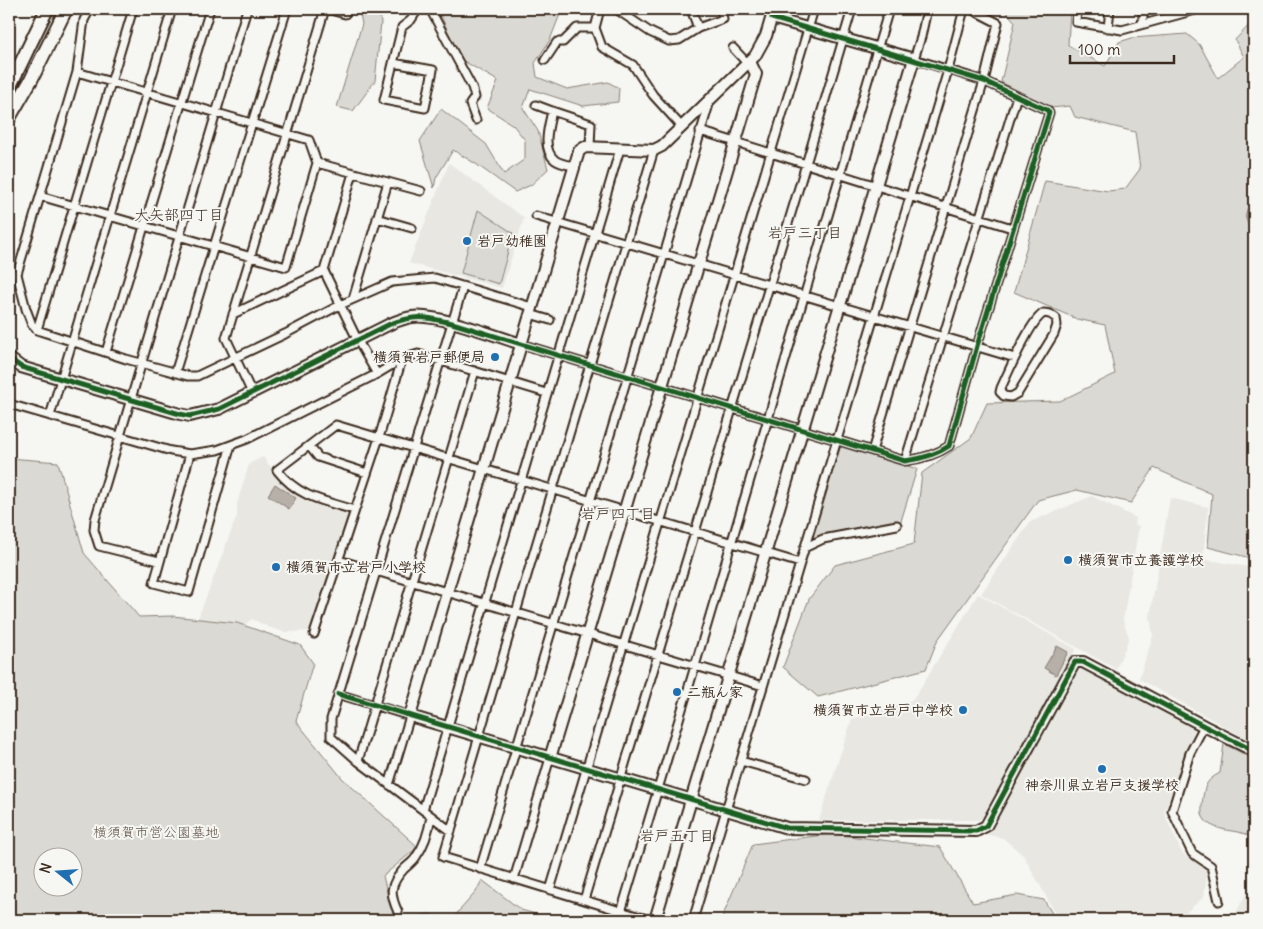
<svg xmlns="http://www.w3.org/2000/svg" width="1263" height="929" font-family="Delius,'Klee One',sans-serif">
	<style>
		.built { fill: #e8e7e2 }
		.green { fill: #dad9d3; stroke: #8a8278; fill-rule: evenodd }
		.water { fill: #b6b0a9; stroke: #857a71 }
		.lines { fill: none; stroke-linecap: round; stroke-linejoin: round }
		.street-casing { stroke: #3b2a1e; stroke-width: 11 }
		.secondary-casing { stroke: #3b2a1e; stroke-width: 14 }
		.highway-casing { stroke: #3b2a1e; stroke-width: 16 }
		.street { stroke: #f6f6f2; stroke-width: 7 }
		.secondary { stroke: #f6f6f2; stroke-width: 10 }
		.highway { stroke: #f6f6f2; stroke-width: 12 }
		.cycleway-casing { stroke: #f6f6f2; stroke-width: 8 }
		.cycleway { stroke: #1b5e20; stroke-width: 5 }
		.poi-dot { fill: #1f6fb2; stroke: #f6f6f2; stroke-width: 2 }
		.labels { text-anchor: middle; dominant-baseline: central; stroke-width: 4; stroke-linejoin: round; paint-order: stroke }
		.poi-label { font-size: 14px; font-weight: bold; fill: #3b2a1e; stroke: #f6f6f2; text-anchor: start }
		.park-label { font-size: 14px; fill: #63564b; stroke: #f6f6f2 }
		.neighbourhood-label { font-size: 15px; fill: #3b2a1e; stroke: #f6f6f2 }
	</style>
	<rect width="100%" height="100%" fill="#f6f6f2"/>
	<filter id="ink" filterUnits="userSpaceOnUse"><feTurbulence type="fractalNoise" baseFrequency=".02" numOctaves="2"/><feDisplacementMap in="SourceGraphic" scale="10" xChannelSelector="R" yChannelSelector="G"/><feConvolveMatrix kernelMatrix="1 2 1 2 8 2 1 2 1" color-interpolation-filters="sRGB"/></filter>
	<g filter="url(#ink)">
		<path class="built" d="M449,163L524,218L502,288L409,263Z
			M263,457L276,474L293,490L303,496L350,511L352,514L316,631L284,632L268,627L252,619L233,633L194,629L237,516V504L249,464Z
			M1092,496L1136,518L1135,524L1139,526L1123,620L1129,638L1116,669L981,594L1030,522Z
			M1170,498L1208,507L1203,559L1254,568V743L1139,679L1153,636L1150,616Z
			M978,594L1076,649L984,817L978,820H819L852,719L913,700Z
			M1086,666L1195,728L1165,810V815L1181,851L1187,857L1208,867L1204,897L1177,920H1059L1024,856L1003,838L988,835L1081,667Z
			M1252,883H1254V920H1232Z"/>
		<path class="green" d="M359,9H377L381,22L375,81L353,111L337,107L362,24Z
			M438,9H562L550,40L535,63L537,77L567,89L608,82L619,88L618,102L583,106L530,89L523,108L538,131L548,169L531,185L515,192L476,164L453,150L436,178L434,188L420,141L441,109L486,144L504,174L525,159V140L513,125L487,108L498,81L460,59Z
			M1004,9H1070L1068,45L1105,66L1119,42L1132,38L1187,34L1199,44L1218,78L1244,57L1235,40L1254,20V559L1208,547L1212,494L1154,468L1131,503L1077,490L1038,500L937,641L926,669L818,697L783,667L809,599L835,565L914,544L922,473L971,438L987,403L1060,401L1115,374L1105,325L1077,319L1014,292L1045,181L1108,191L1125,189L1140,169L1135,132L1075,117L1070,106L1051,108L1001,82L1015,22Z
			M478,210L513,233L499,284L461,273Z
			M841,445L917,469L901,521L820,538L810,542Z
			M9,458L58,462L84,553L139,617L172,616L237,623L300,645L313,663L296,721L342,778L418,847L383,876L391,908L402,919L429,914L445,920H9ZM42,856H72V886H42Z
			M1224,744L1254,759L1253,838C1250,837 1246,834 1242,833C1231,830 1209,830 1203,817C1201,812 1202,803 1203,797C1205,784 1208,779 1220,773Z
			M831,834L940,847L973,903L1017,895L1044,900L1056,920H721L753,844Z
			M482,880L521,910L558,920H451L476,892Z"/>
		<path class="water" d="M1248,208L1254,210V235C1249,224 1242,219 1248,208Z
			M275,484L296,498L289,509L268,495Z
			M1057,646L1068,652L1056,675L1044,668Z"/>
		<g class="lines">
			<g class="street-casing">
				<path id="street" d="M90,9L84,20L77,72L17,274L26,309L32,325L37,330L126,359L188,376H197L285,334L340,305L392,282L435,278L532,307
					M327,9L345,14
					M430,9L472,87L475,97L470,104L476,120
					M600,9L595,28L602,47L633,65L653,95L682,127
					M616,9L650,32L669,41L679,40L698,28L723,19L721,9
					M691,9L698,28
					M1077,9L1076,22L1122,30L1199,9
					M1142,24L1144,9
					M1108,28L1110,9
					M733,48L748,64
					M545,60L557,42H563L577,28H595
					M393,63L433,70L425,108L384,100L402,27L411,20L418,9
					M536,105L552,111
					M700,131L1012,228
					M317,163L421,191
					M574,166C569,165 560,164 555,160C541,149 549,125 552,111L591,124L590,147
					M40,196L286,267L317,163L309,140L77,72
					M536,216L1015,358
					M377,218L412,228
					M324,271L353,173
					M353,299L388,182
					M1044,313L1050,314L1056,318L1057,325L1054,334L1018,393L1011,397L1004,396L1000,392L1001,388C1008,373 1031,319 1044,313Z
					M233,314L324,271L358,341L377,374
					M530,314L550,320
					M37,330L133,9
					M521,344L905,461C920,459 936,455 949,446L977,346L1049,113L1047,110L984,81L914,59L921,37L927,9
					M106,352L210,9
					M175,373L287,9
					M252,393L226,338L325,9
					M9,404L171,451L190,454L217,450L247,439L377,374L402,359L418,354L546,393
					M50,416L172,9
					M309,446L318,457L367,473
					M872,451L984,81L998,23L971,9
					M190,454L154,583L189,592L231,445
					M905,461L1017,96
					M355,510L379,438L402,359
					M804,548L823,539L897,525
					M339,560L763,686
					M159,561L99,546L94,530L95,520L247,9
					M314,634L355,510C323,501 298,497 277,470L336,425L800,563
					M338,694L410,716L389,785
					M1204,726L1190,753L1172,811L1192,853L1211,866L1219,901
					M358,761L475,371
					M741,761L806,779
					M423,810L620,149
					M451,831L358,761L331,737V719L463,287
					M480,869L710,101
					M514,879L550,758
					M550,890L814,9
					M584,900L806,164L852,9
					M398,912C389,893 390,884 404,869C408,865 413,862 416,857C424,846 429,830 431,816
					M621,912L695,666L889,9
					M650,920L443,857L654,150
					M693,920L948,70L964,9"/>
			</g>
			<g class="secondary-casing">
				<path id="secondary" d="M774,9L766,36L755,56L662,146L654,150L585,147L579,151L410,716L787,828L976,831L986,826L1075,662H1083L1204,726L1254,751
					M9,358L21,367L180,414L190,416L219,409L390,324C397,321 405,318 412,317C435,313 496,336 521,344
					M550,758L756,74L750,62
					M655,920L914,59L772,18"/>
			</g>
			<g class="highway-casing">
				<path id="highway" d="M9,88L47,9
					M9,118L31,80L66,9"/>
			</g>
			<use href="#street" class="street"/>
			<use href="#secondary" class="secondary"/>
			<use href="#highway" class="highway"/>
			<g class="cycleway-casing">
				<path id="cycleway" d="M9,358L21,367L180,414L190,416L219,409L390,324C417,314 425,317 452,323L905,461C920,459 936,455 949,446L977,346L1049,113L1047,110L984,81L772,18
					M338,694L787,828L976,831L986,826L1075,662H1083L1204,726L1254,751"/>
			</g>
			<use href="#cycleway" class="cycleway"/>
		</g>
	</g>
	<g class="poi-dot">
		<circle cx="467" cy="241" r="5"/>
		<circle cx="495" cy="357" r="5"/>
		<circle cx="1068" cy="560" r="5"/>
		<circle cx="276" cy="567" r="5"/>
		<circle cx="677" cy="692" r="5"/>
		<circle cx="963" cy="710" r="5"/>
		<circle cx="1102" cy="769" r="5"/>
	</g>
	<g class="labels">
		<g class="poi-label">
			<text x="477" y="241">岩戸幼稚園</text>
			<text x="485" y="357" text-anchor="end">横須賀岩戸郵便局</text>
			<text x="1078" y="560">横須賀市立養護学校</text>
			<text x="286" y="567">横須賀市立岩戸小学校</text>
			<text x="687" y="692">二瓶ん家</text>
			<text x="953" y="710" text-anchor="end">横須賀市立岩戸中学校</text>
			<text x="1102" y="785" text-anchor="middle">神奈川県立岩戸支援学校</text>
		</g>
		<g class="park-label">
			<text x="156" y="832">横須賀市営公園墓地</text>
		</g>
		<g class="neighbourhood-label">
			<text x="179" y="214">大矢部四丁目</text>
			<text x="805" y="232">岩戸三丁目</text>
			<text x="618" y="513">岩戸四丁目</text>
			<text x="677" y="835">岩戸五丁目</text>
		</g>
	</g>
	<rect width="1263" height="929" fill="none" stroke="#f6f6f2" stroke-width="30"/>
	<rect x="15" y="15" width="1233" height="899" fill="none" stroke="#3b2a1e" stroke-width="2" filter="url(#ink)"/>
	<g transform="translate(58 872) rotate(287)"><circle r="24" fill="#f6f6f2" stroke="#aba49d"/>
	<path d="M0-4L9 19L0 12L-9 19Z" fill="#1f6fb2"/>
	<text y="-8" font-size="14" font-weight="bold" text-anchor="middle" fill="#3b2a1e">N</text>
	</g>
	<path d="M1070 55v8h104v-8" fill="none" stroke="#3b2a1e" stroke-width="2.5"/>
	<text x="1078" y="55" font-size="15" fill="#3b2a1e" stroke="#f6f6f2" stroke-width="4" paint-order="stroke">100 m</text>
</svg>
